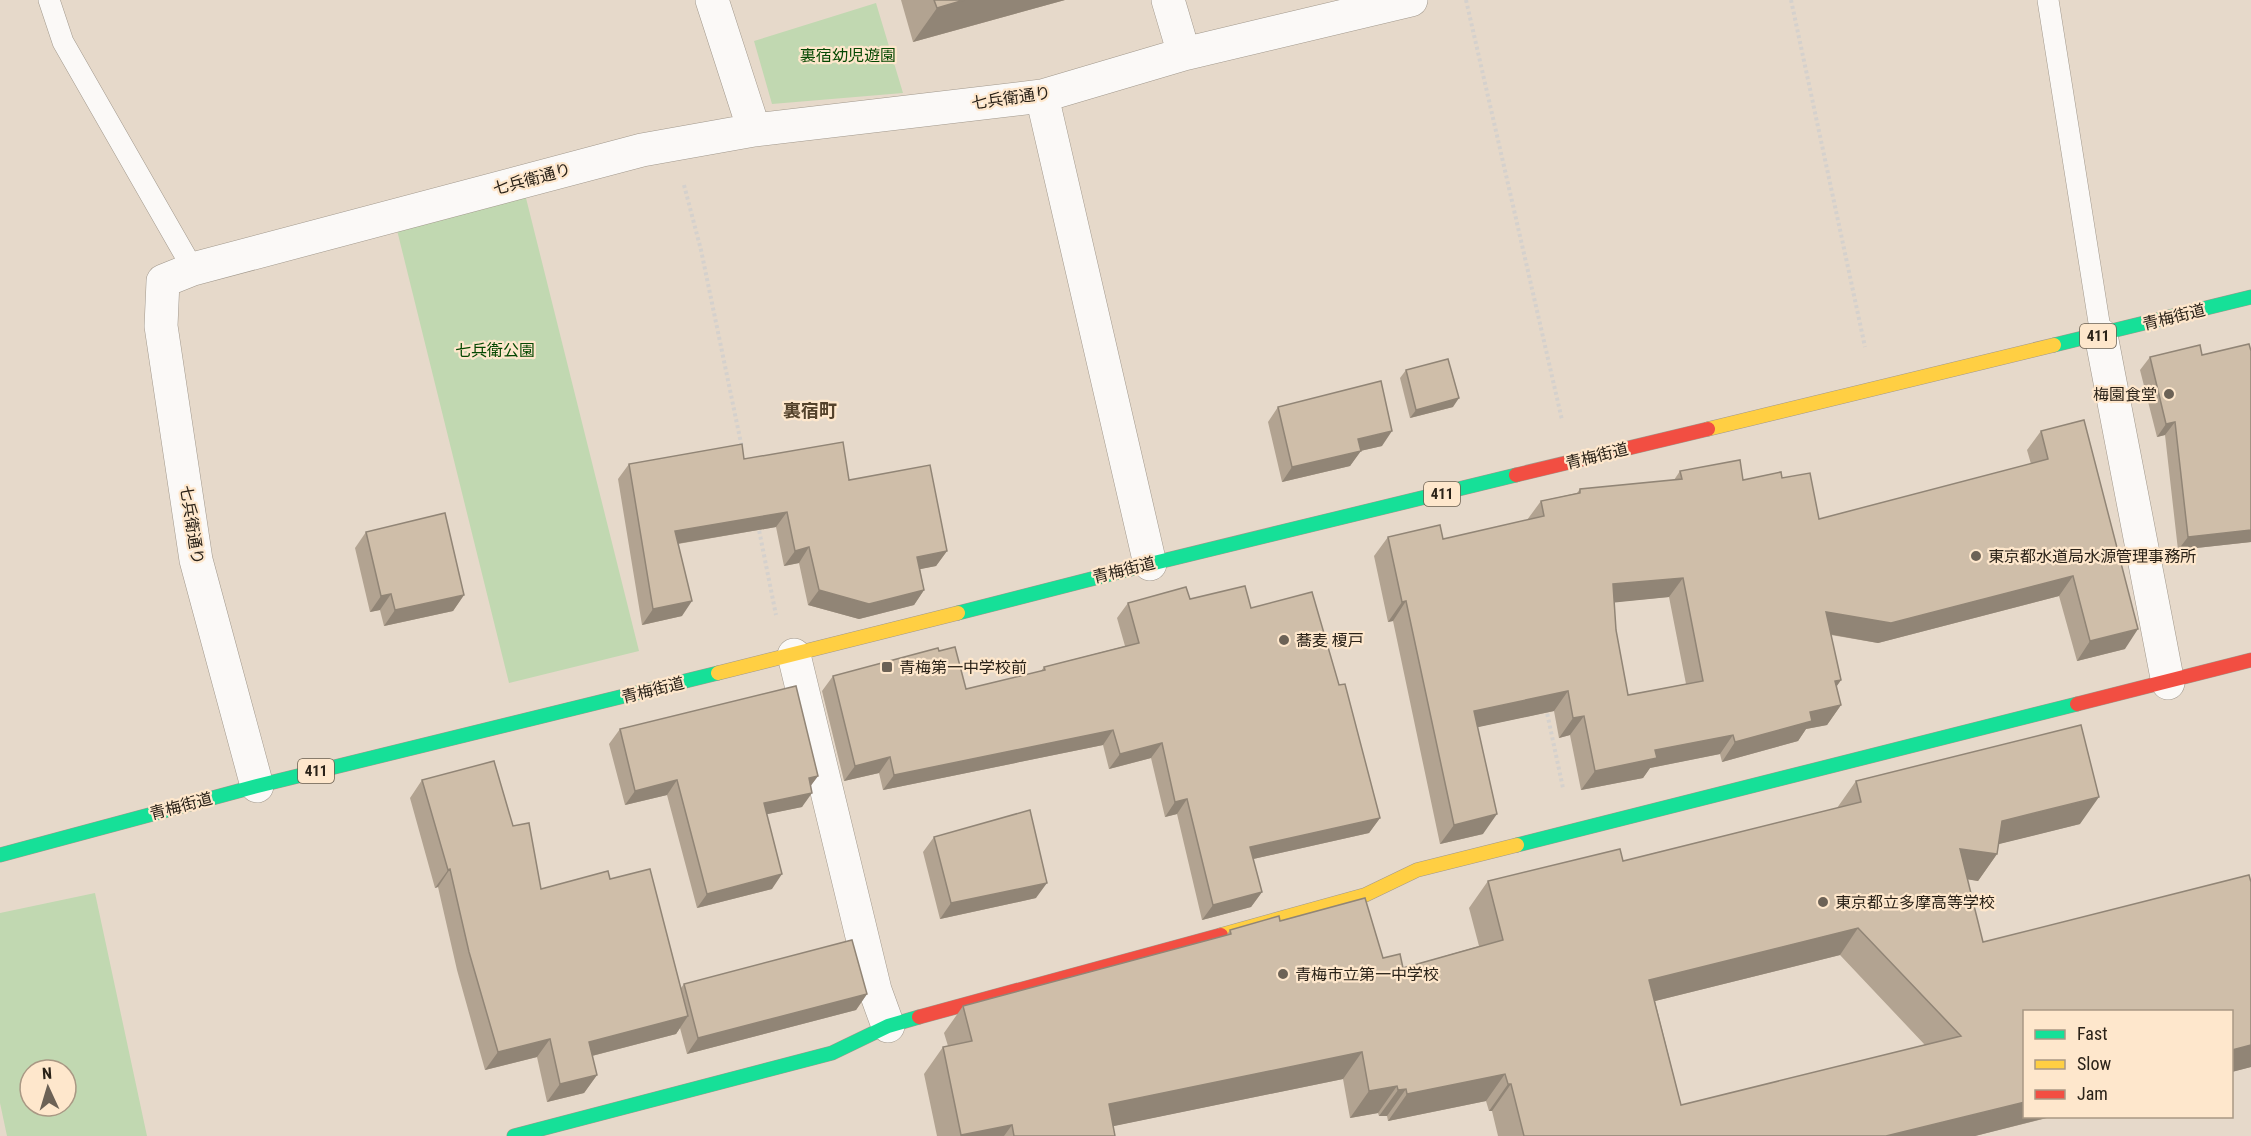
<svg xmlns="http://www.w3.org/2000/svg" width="2251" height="1136" font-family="'Roboto Condensed','Noto Sans JP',sans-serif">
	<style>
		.green { fill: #c1d8b1; fill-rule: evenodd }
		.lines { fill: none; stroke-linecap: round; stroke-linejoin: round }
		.lane-casing { stroke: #a1988c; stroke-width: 22 }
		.street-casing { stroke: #a1988c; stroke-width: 34 }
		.fast-casing { stroke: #a1988c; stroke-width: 15 }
		.slow-casing { stroke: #a1988c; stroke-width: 15 }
		.jam-casing { stroke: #a1988c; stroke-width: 15 }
		.path { stroke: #d5d1cd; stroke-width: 4; stroke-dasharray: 3 3; stroke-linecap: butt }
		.lane { stroke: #fbf9f7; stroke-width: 21 }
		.street { stroke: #fbf9f7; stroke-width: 33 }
		.fast { stroke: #16e098; stroke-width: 14 }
		.slow { stroke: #ffcf43; stroke-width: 14 }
		.jam { stroke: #f24e42; stroke-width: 14 }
		.wall { fill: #b2a391; fill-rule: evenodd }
		.shaded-wall { fill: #918576 }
		.building { fill: #cfbea9; stroke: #918576; stroke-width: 1.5; fill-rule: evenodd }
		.poi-dot { fill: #6c6256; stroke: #fee7cc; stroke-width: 2 }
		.labels { text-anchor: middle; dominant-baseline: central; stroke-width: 4.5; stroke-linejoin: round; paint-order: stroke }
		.shield { fill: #fee7cc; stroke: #6a5d4e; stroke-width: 1.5 }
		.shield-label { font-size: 15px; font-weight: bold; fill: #2a2218 }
		.park-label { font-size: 16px; fill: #054802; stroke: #fee7cc }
		.street-label { font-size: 16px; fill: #2a2218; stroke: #fee7cc }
		.poi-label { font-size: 16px; fill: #2a2218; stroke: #fee7cc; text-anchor: start }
		.neighbourhood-label { font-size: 18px; font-weight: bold; fill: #54422b; stroke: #fee7cc }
	</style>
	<rect width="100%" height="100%" fill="#e6d9ca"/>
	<path class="green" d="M876,3L903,93L772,104L754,41Z
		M525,194L639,651L509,683L396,226Z
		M95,893L147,1136H7L0,1103V913ZM30,1070H66V1106H30Z"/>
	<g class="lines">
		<g class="lane-casing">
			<path id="lane" d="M49,0L63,42L193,269
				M2048,0L2101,335"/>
		</g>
		<g class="street-casing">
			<path id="street" d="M712,0L754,130
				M1168,0L1184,54
				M1042,96L1150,564
				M2101,335L2168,683
				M794,655L875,990L888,1026
				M257,786L196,560L161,326L163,281L193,269L642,150L754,130L1042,96L1184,54L1411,0"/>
		</g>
		<g class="fast-casing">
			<path id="fast" d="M2054,345L2251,297
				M958,613L1150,564L1516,475
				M1517,845L2077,704
				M0,855L257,786L718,673
				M514,1136L832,1053L888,1026L919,1017"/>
		</g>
		<g class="slow-casing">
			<path id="slow" d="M1708,429L2054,345
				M718,673L958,613
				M1221,935L1365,895L1417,870L1517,845"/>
		</g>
		<g class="jam-casing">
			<path id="jam" d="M1516,475L1708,429
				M2077,704L2251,660
				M919,1017L1221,935"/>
		</g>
		<path class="path" d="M1466,0L1562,420
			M1791,0L1865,347
			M684,185L701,250L742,448
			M758,525L776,615
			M1546,708L1563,788"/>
		<use href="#lane" class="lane"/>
		<use href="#street" class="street"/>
		<use href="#fast" class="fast"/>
		<use href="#slow" class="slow"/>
		<use href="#jam" class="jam"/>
	</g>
	<path class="wall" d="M901,0H1065L913,42Z
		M2251,351V542L2178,550L2165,435L2157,437L2140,370L2150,357L2202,355Z
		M1406,370L1453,407L1410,418L1400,378Z
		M1278,407L1382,446L1360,451L1350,466L1282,482L1268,422Z
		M2041,431L2125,649L2077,661L2059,596L1878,643L1831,635L1841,680L1836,687L1841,705L1827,725L1806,729L1798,741L1722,762L1720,754L1650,768L1643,778L1581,790L1570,735L1559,738L1554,711L1477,727L1483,834L1440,844L1393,621L1388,622L1374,556L1388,537L1443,539L1527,520L1541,501L1577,493L1580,489L1674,480L1680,471L1743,480L1782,478L1819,519L2031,464L2027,450ZM1669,597L1686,684L1628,695L1616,630L1614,602Z
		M744,459L947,551L936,566L920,569L924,590L914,605L859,619L808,605L799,563L784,566L776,527L678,544L682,616L642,625L618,479L629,464Z
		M366,532L464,595L453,611L384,626L380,610L370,612L355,548Z
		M1190,599L1251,608L1339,685L1380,818L1369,833L1253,859L1262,892L1251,907L1202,920L1177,814L1165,817L1151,758L1109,769L1103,745L883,790L879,773L844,781L822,691L833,676L939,651L966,689L1041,671L1044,667L1125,646L1117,618L1128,603Z
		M620,729L818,776L810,786L802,807L767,814L772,889L697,908L667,795L625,805L609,744Z
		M422,780L513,826L541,889L610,879L681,988L684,984L867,994L856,1010L687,1054L680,1028L676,1034L592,1056L597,1075L584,1093L547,1102L537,1057L485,1070L457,970L438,887L435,888L410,798Z
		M1856,781L2080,824L1998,844L1997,854L1978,881L1967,879L1983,942L2251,882V1067L1975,1136H1498L1492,1111H1489L1486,1101L1388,1121L1387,1116H1379L1378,1113L1350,1118L1343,1079L1113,1126L1115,1136H937L924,1074L943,1047L948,1046L944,1033L963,1006L1226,936L1230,930L1280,921L1383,958L1403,968L1479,946L1469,908L1488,881L1623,861L1837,808ZM1840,955L1925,1045L1681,1105L1655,1001Z
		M934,837L1036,898L940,919L923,852Z"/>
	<path class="shaded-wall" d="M964,0H1065L913,42L937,8Z
		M1459,398L1453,407L1410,418L1416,410Z
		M2175,422L2165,435L2157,437L2166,424Z
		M1392,431L1382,446L1347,454L1358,439Z
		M1361,451L1350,466L1282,482L1292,467Z
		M787,512L776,527L664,546L675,531Z
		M2251,530V542L2178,550L2188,537Z
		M809,547L799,563L784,566L795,551Z
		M947,551L936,566L906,572L917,557Z
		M2073,576L2059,596L1878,643L1812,631L1826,612Z
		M1683,578L1669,597L1600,604L1613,584Z
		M819,590H924L914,605L859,619L808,605Z
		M391,594L380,610L370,612L381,596Z
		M464,595L453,611L384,626L395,610Z
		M692,601L682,616L642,625L653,609Z
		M1406,601L1393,621L1388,622L1402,602Z
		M2138,629L2125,649L2077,661L2090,641Z
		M1841,680L1827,700L1835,681Z
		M1568,691L1554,711L1460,731L1474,711Z
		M1841,705L1827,725L1806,729L1798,741L1722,762L1735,742L1810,712Z
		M1584,716L1570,735L1559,738L1573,718Z
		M1113,730L1103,745L883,790L894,775Z
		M1733,735L1720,754L1650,768L1643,778L1581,790L1595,771L1655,750Z
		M1162,743L1151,758L1109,769L1120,754Z
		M890,757L879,773L844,781L855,766Z
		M818,776L807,791L809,778Z
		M677,780L667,795L625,805L635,791Z
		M812,793L802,807L754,817L764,803Z
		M2099,797L2080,824L1983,848L2002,821Z
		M1187,799L1177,814L1165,817L1175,802Z
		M1497,814L1483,834L1440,844L1454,825Z
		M1380,818L1369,833L1240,862L1250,847Z
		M1960,849L1997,854L1978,881L1941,875Z
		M450,869L438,887L435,888L448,870Z
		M782,874L772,889L697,908L707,894Z
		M1047,883L1036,898L940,919L951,903Z
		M1262,892L1251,907L1202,920L1213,905Z
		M1858,928L1840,955L1631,1007L1649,980Z
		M867,994L856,1010L687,1054L698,1038Z
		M688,1016L676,1034L576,1060L589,1042Z
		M550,1039L537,1057L485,1070L498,1052Z
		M2251,1045V1067L2232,1072V1050Z
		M1362,1052L1343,1079L1090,1131L1109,1104Z
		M1505,1074L1486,1101L1388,1121L1407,1094Z
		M597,1075L584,1093L547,1102L560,1084Z
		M1508,1084H1511L1492,1111H1489Z
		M1397,1086L1378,1113L1350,1118L1369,1091Z
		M1406,1089L1387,1116H1379L1398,1090Z
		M2025,1102V1116H2054L1975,1136H1886Z
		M1012,1125L1004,1136H961V1135Z"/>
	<path class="building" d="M934,0H964L937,8Z
		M2249,344L2251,351V530L2188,537L2175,422L2166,424L2150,357L2200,345L2202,355Z
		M1448,359L1459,398L1416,410L1406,370Z
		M1381,381L1392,431L1358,439L1361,451L1292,467L1278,407Z
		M2084,420L2138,629L2090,641L2073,576L1891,623L1826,612L1841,680L1835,681L1841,705L1810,712L1812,721L1735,742L1733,735L1655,750L1657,758L1595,771L1584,716L1573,718L1568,691L1474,711L1497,814L1454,825L1406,601L1402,602L1388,537L1440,525L1443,539L1544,516L1541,501L1580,493V489L1682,479L1680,471L1740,460L1743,480L1781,472L1782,478L1810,473L1819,519L2048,459L2041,431ZM1683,578L1703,681L1628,695L1616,630L1613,584Z
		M843,442L849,480L930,465L947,551L917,557L924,590L869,604L819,590L809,547L795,551L787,512L675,531L692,601L653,609L629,464L742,444L744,459Z
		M445,513L464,595L395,610L391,594L381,596L366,532Z
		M1245,586L1251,608L1312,592L1339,685L1345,684L1380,818L1250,847L1262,892L1213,905L1187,799L1175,802L1162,743L1120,754L1113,730L894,775L890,757L855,766L833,676L938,648L939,651L955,647L966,689L1045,670L1044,667L1139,643L1128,603L1186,587L1190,599Z
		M796,686L818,776L809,778L812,793L764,803L782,874L707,894L677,780L635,791L620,729Z
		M2081,725L2099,797L2002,821L1997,854L1960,849L1983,942L2249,875L2251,882V1045L2232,1050V1011H2025V1102L1886,1136H1524L1511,1084H1508L1505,1074L1407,1094L1406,1089L1398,1090L1397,1086L1369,1091L1362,1052L1109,1104L1115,1136H1014L1012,1125L961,1135L943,1047L972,1041L963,1006L1231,934L1230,930L1279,916L1280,921L1365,898L1383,958L1400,954L1403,968L1503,940L1488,881L1620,849L1623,861L1861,802L1856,781ZM1858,928L1961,1036L1681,1105L1649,980Z
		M494,761L513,826L529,823L541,889L608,871L610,879L650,869L688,1016L589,1042L597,1075L560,1084L550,1039L498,1052L469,952L450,869L448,870L422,780Z
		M1030,810L1047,883L951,903L934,837Z
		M852,940L867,994L698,1038L684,984Z"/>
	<g class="poi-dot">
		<circle cx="2169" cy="394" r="6"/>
		<circle cx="1976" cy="556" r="6"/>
		<circle cx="1284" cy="640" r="6"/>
		<rect x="881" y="661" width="12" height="12" rx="3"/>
		<circle cx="1823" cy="902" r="6"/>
		<circle cx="1283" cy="974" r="6"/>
	</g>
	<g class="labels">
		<g class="shield">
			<rect x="2080" y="324" width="36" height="24" rx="4.5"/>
			<rect x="1424" y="482" width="36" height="24" rx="4.5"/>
			<rect x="298" y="759" width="36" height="24" rx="4.5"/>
		</g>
		<g class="shield-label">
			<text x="2098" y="336">411</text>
			<text x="1442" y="494">411</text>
			<text x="316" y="771">411</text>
		</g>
		<g class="park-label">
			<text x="848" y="55">裏宿幼児遊園</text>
			<text x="495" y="350">七兵衛公園</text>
		</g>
		<g class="street-label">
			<text transform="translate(1011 98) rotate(-8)">七兵衛通り</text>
			<text transform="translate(532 179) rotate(-15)">七兵衛通り</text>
			<text transform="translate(2174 317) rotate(-14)">青梅街道</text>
			<text transform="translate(1597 456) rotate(-14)">青梅街道</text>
			<text transform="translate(192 525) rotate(81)">七兵衛通り</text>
			<text transform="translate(1124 570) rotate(-14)">青梅街道</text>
			<text transform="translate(653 690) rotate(-14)">青梅街道</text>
			<text transform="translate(181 806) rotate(-15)">青梅街道</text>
		</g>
		<g class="poi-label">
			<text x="2157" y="394" text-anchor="end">梅園食堂</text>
			<text x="1988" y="556">東京都水道局水源管理事務所</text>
			<text x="1296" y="640">蕎麦 榎戸</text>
			<text x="899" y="667">青梅第一中学校前</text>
			<text x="1835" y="902">東京都立多摩高等学校</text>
			<text x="1295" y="974">青梅市立第一中学校</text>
		</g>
		<g class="neighbourhood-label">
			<text x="810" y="410">裏宿町</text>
		</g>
	</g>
	<rect x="2023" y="1010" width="210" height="108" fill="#fee7cc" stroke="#a99884" stroke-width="1.5"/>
	<rect x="2035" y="1030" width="30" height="9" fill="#16e098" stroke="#a99884" stroke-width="1.5"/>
	<text x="2077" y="1040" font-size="18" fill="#2a2218">Fast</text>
	<rect x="2035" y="1060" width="30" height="9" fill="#ffcf43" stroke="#a99884" stroke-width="1.5"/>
	<text x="2077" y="1070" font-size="18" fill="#2a2218">Slow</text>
	<rect x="2035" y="1090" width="30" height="9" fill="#f24e42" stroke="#a99884" stroke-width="1.5"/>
	<text x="2077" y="1100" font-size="18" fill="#2a2218">Jam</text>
	<g transform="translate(48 1088) rotate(356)"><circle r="28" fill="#fee7cc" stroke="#a99884" stroke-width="1.5"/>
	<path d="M0-4.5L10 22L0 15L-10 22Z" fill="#6c6256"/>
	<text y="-9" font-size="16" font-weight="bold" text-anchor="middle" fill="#2a2218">N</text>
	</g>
</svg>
